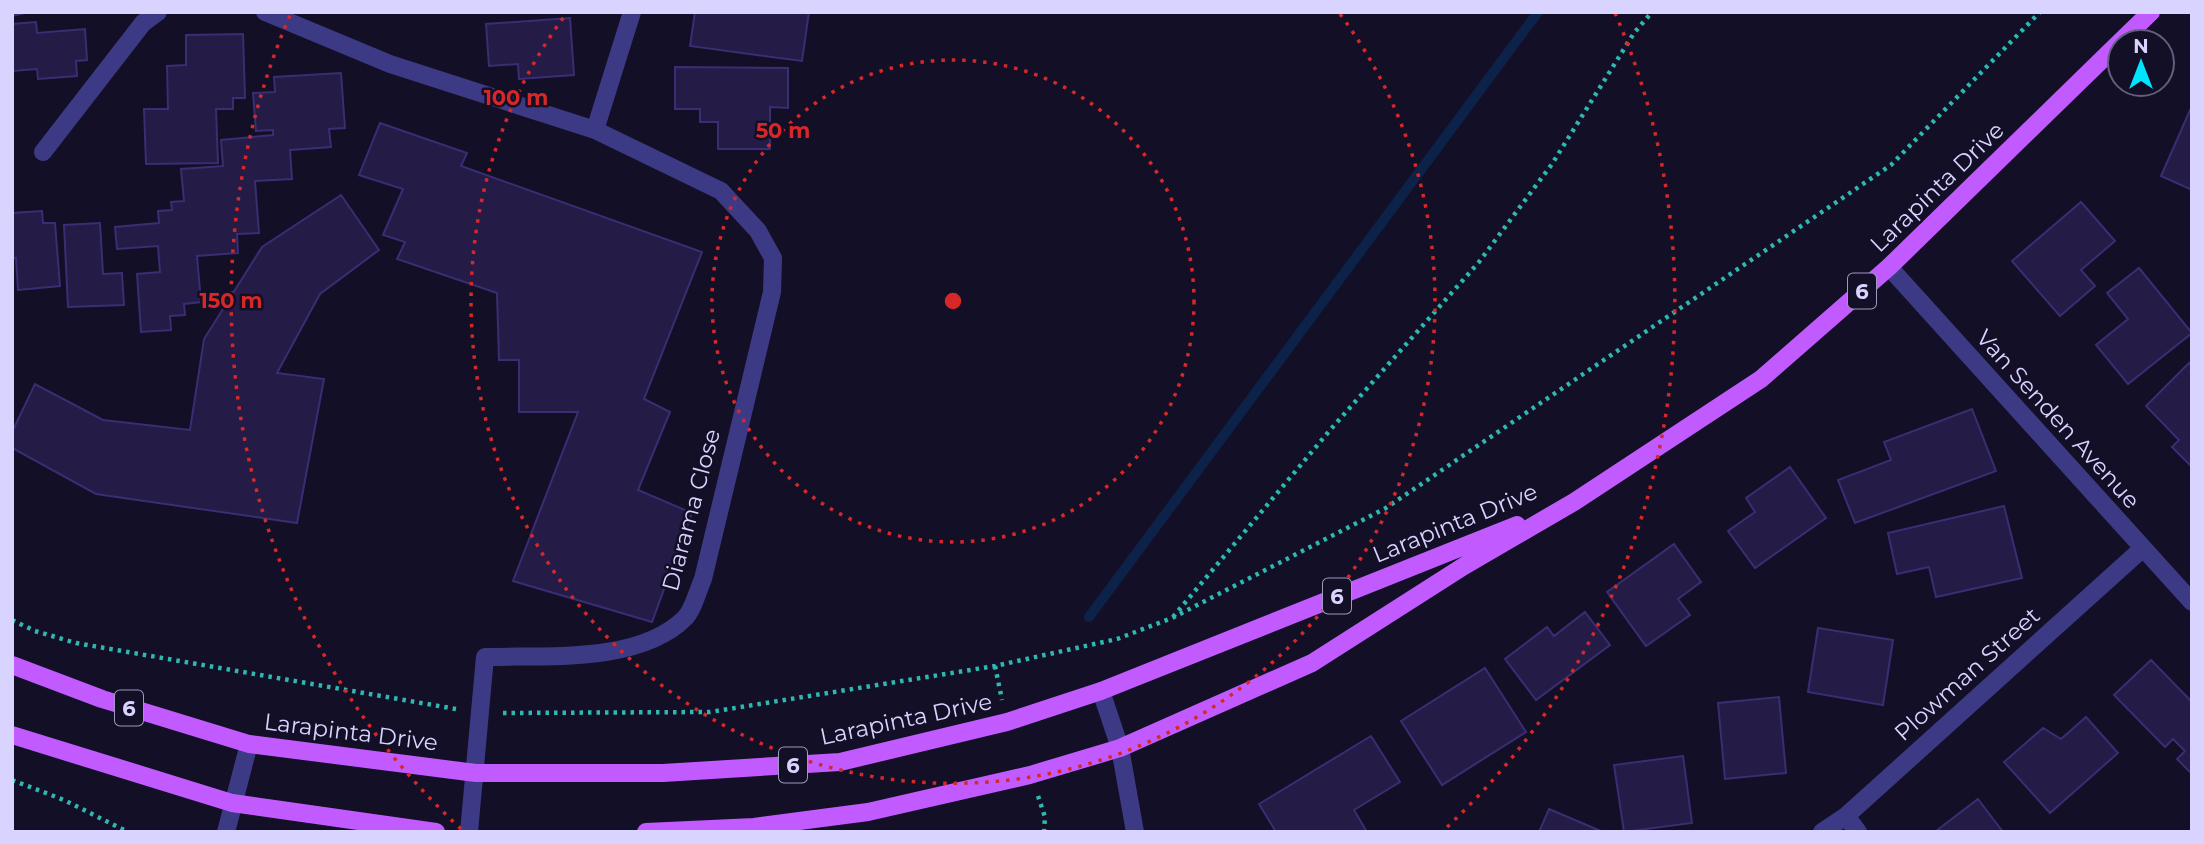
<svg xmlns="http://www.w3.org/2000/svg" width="2204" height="844" font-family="Montserrat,sans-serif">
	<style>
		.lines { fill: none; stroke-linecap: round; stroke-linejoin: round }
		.stream { stroke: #0c2248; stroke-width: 10 }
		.building { fill: #241b47; stroke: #3b2d73; stroke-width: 2 }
		.path { stroke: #2fb8b0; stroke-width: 4.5; stroke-dasharray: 3.5 5; stroke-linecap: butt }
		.minor { stroke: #3d3a85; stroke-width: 18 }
		.tertiary { stroke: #3d3a85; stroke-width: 18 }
		.primary { stroke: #c25bff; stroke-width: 18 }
		.ring { fill: none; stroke: #d62828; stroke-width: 3.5; stroke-dasharray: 3.5 7 }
		.labels { text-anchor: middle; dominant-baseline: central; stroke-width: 5; stroke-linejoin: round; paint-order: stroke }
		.shield { fill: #130f26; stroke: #9e99be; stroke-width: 2 }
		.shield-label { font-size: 21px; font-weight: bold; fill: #d9d4ff }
		.street-label { font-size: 23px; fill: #d9d4ff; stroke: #130f26 }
		.centre { fill: #d62828; stroke: #130f26; stroke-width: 3.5 }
		.ring-label { font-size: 21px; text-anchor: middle; font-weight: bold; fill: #d62828; stroke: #130f26; stroke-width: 5; stroke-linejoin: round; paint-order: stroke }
	</style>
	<rect width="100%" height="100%" fill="#130f26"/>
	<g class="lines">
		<path class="stream" d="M1089,617L1538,12"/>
	</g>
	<path class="building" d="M12,12H29L12,16Z
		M695,12H809L802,61L690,46Z
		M570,18L574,75L519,79L518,64L489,66L486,24Z
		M36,22L37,33L85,29L87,60L76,61L77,76L38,79L37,69L12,71V24Z
		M243,34L245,98H233V109H216L218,163L146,164L144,109H168L167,66L186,65V35Z
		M675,67L788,68V108L770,107V149H718V122H700V109H675Z
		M341,73L345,128L329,129L331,147L290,150L292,179L255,181L259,233L237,234L238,253L197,256L201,302L184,304L185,315L170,316L171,330L141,332L137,274L160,272L158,246L117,249L115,227L159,223L158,211L172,210L171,202L184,201L181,169L223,166L221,140L273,135V130L256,131L253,93L275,92L274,77Z
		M2190,110L2192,111V190L2161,176Z
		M380,123L467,153L461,166L702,252L644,399L670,412L638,490L692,513L652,622L513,581L578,412H519V360H499L497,293L397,259L405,242L383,235L403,189L359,175Z
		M341,195L379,250L320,294L277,373L324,379L297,523L96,494L12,448V432L35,384L103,420L190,430L204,339L262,247Z
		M2081,202L2115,241L2081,270L2095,286L2060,316L2012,261Z
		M42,211L43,223H55L60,286L18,290L16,258H12V213Z
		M100,223L103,274L122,273L124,305L68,307L64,225Z
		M2139,268L2192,333L2128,384L2096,345L2128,319L2107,293Z
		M2189,363L2192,366V467L2172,447L2179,440L2146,406Z
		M1972,409L1996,471L1855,523L1838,480L1891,460L1884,442Z
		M1790,467L1826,518L1755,568L1728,531L1755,512L1746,498Z
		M2004,506L2022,578L1936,597L1929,567L1897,574L1888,533Z
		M1674,544L1701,582L1678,599L1690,615L1646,646L1607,592Z
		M1585,612L1610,645L1536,700L1505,659L1547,627L1554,636Z
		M1818,628L1893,640L1883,705L1808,692Z
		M2151,660L2192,702V774L2177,759L2185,751L2173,739L2165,747L2114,695Z
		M1485,668L1526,732L1442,785L1401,721Z
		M1779,697L1786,773L1725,779L1718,703Z
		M2086,717L2118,753L2050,813L2004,762L2043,728L2061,739Z
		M1371,736L1400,782L1354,810L1367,832H1276L1259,804Z
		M1683,756L1692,823L1624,832L1614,765Z
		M1978,799L2003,832H1937L1936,831Z
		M1549,809L1603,832H1539Z"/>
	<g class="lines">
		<path class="path" d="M1173,617L1331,429L1479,262L1552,164L1634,33L1652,12
			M12,620L35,631L76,643L456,709
			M995,666L1002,700
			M503,713L710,712L995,666L1117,639L1172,618L1386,508L1891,165L2040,12
			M12,780L64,800L128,832
			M1038,796L1045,817L1044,832"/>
		<path class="minor" d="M265,12L390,64L595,130L721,191L758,231L773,258L772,292L703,579C698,590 693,610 685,618C639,664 545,655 485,657L469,832
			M595,130L632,12
			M43,152L143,23L158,12
			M1889,267L2192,602
			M1846,816L1858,832
			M226,832L249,744
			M1822,832L1846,816L2142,549"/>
		<path class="tertiary" d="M1101,691L1120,748L1135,832"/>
		<path class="primary" d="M2120,42L2151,12
			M12,665L102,699L249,744L476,773H663L840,762L1007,722L1101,691L1517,525
			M12,735L232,803L436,832
			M646,832L754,827L868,812L1030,775L1120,748L1312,663L1464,566L1574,502L1761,379L1889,267L2120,42"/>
	</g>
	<g class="ring">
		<circle cx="953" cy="301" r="241"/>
		<path d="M1340 14A482 482 0 1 1 566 14"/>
		<path d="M461 829A722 722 0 0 1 291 13M1615 13A722 722 0 0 1 1445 829"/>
	</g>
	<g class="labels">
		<g class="shield">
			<rect x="1848" y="273.5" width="28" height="35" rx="5"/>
			<rect x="1323" y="578.5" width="28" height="35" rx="5"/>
			<rect x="115" y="690.5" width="28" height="35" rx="5"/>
			<rect x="779" y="747.5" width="28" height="35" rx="5"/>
		</g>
		<g class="shield-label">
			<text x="1862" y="291">6</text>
			<text x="1337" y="596">6</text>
			<text x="129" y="708">6</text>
			<text x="793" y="765">6</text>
		</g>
		<g class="street-label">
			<text transform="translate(1937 187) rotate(-44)">Larapinta Drive</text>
			<text transform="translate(2058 419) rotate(48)">Van Senden Avenue</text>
			<text transform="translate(691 510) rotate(-75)">Diarama Close</text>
			<text transform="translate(1455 523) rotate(-22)">Larapinta Drive</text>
			<text transform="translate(1967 674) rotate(-42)">Plowman Street</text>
			<text transform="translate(906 719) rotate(-12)">Larapinta Drive</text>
			<text transform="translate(351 732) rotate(7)">Larapinta Drive</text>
		</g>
	</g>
	<circle cx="953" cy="301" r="10" class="centre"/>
	<g class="ring-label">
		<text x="516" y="105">100 m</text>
		<text x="783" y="138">50 m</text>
		<text x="231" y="308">150 m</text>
	</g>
	<rect width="2204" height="844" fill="none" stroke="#d9d4ff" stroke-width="28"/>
	<g transform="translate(2141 63)"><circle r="33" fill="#130f26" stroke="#625e7d" stroke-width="2"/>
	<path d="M0-5L12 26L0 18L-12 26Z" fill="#00e5ff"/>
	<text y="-10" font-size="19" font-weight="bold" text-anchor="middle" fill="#d9d4ff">N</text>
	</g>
</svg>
